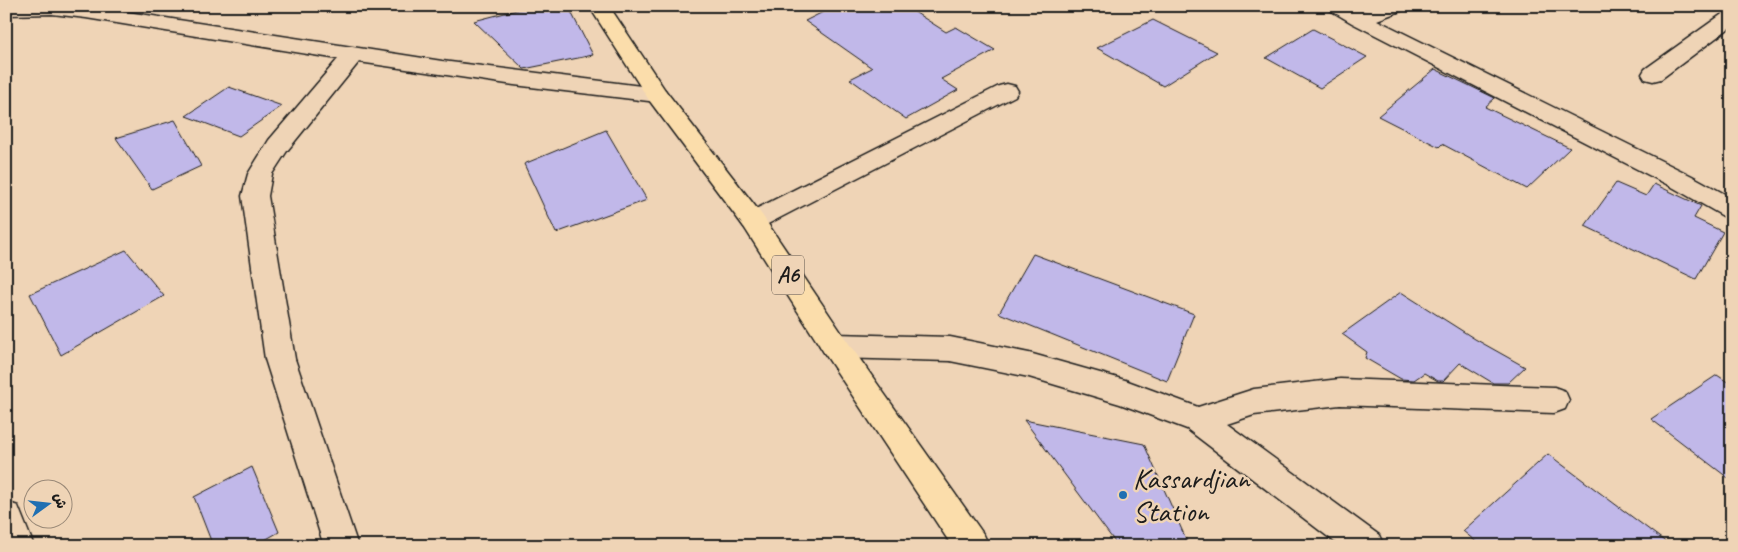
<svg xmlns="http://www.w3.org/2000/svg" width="1738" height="552" font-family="Caveat,'Playpen Sans Arabic',sans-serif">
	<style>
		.building { fill: #c1b8e9; stroke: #1c1c1c }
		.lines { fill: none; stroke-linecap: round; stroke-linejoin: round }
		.minor-casing { stroke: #1c1c1c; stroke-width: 3 }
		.highway-casing { stroke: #1c1c1c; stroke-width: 3 }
		.minor { fill: #efd4b6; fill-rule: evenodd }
		.highway { fill: #fbddab; fill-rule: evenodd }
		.poi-dot { fill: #1f6fb2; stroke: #efd4b6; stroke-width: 2 }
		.labels { text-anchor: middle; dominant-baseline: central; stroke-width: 5; stroke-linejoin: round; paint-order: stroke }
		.shield { fill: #efd4b6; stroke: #5b534a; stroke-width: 1 }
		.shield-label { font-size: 22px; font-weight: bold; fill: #1c1c1c }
		.near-poi-label { font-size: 29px; fill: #1c1c1c; stroke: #efd4b6; text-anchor: start }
	</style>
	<rect width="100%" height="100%" fill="#efd4b6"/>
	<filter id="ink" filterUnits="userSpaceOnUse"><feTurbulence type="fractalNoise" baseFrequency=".02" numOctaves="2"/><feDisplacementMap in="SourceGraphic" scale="10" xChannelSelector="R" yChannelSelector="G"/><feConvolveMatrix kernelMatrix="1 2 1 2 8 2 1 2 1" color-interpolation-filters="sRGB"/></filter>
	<g filter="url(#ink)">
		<path class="building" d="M532,6H568L593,55L524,69L474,21Z
			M835,6H905L946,32L956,27L995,50L941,79L958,90L906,119L850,79L872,68L805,21Z
			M1153,20L1217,52L1163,86L1097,48Z
			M1313,29L1367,57L1320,88L1266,58Z
			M1435,69L1495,98L1485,107L1570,148L1527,189L1442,144L1439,147L1378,116Z
			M229,87L282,106L239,136L186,116Z
			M175,120L201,166L152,189L116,138Z
			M606,130L647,200L556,233L524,164Z
			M1616,183L1646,196L1654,184L1701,206L1694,218L1723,232L1696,279L1585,226Z
			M126,250L164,296L61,355L30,294Z
			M1033,254L1194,314L1167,381L999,313Z
			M1401,292L1475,339L1525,367L1508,383H1493L1460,363L1443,381H1438L1424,373L1414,380L1401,379L1365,358L1367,352L1342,334Z
			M1717,375L1732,385V481L1651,419Z
			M1024,420L1144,444L1189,546H1118Z
			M1548,454L1671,546H1481L1463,531Z
			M252,467L279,532L254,546H213L194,497Z"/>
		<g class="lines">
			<g class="minor-casing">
				<path id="minor" d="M6,6H89L442,61L657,88L665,90L668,95L665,100L657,102L514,85L359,62L287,151L272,174L268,196L295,359L358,546H324L265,359L242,196L248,174L269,140L338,59L86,18L52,14L6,15Z
					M1327,6H1352L1361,11L1376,6H1406L1403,10L1377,20L1692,176L1732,198V219L1723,216L1674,188L1352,23L1330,10Z
					M1732,10V26L1661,79L1653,81L1645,79L1642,74L1645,69L1725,12Z
					M1007,84L1015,86L1018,91L1015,96L762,227L753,230L744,227L740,221L744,215L999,86Z
					M835,334L950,337L1029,353L1125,380L1198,407L1254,389L1340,379L1554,387L1565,391L1569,400L1565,409L1554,413L1340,405L1254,415L1227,424L1379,535L1384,546H1340L1187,429L1120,404L1029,377L950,361L835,358L825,354L820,346L825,338Z
					M6,502L18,506L34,546H6Z"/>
			</g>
			<g class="highway-casing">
				<path id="highway" d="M589,6H609L665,90L762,215L845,338L984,535L989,546H952L825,354L744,227L649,100Z"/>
			</g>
			<use href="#minor" class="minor"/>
			<use href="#highway" class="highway"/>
		</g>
	</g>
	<circle class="poi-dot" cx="1123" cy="495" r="5"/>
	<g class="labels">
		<rect class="shield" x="772" y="255.5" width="32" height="39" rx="4"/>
		<g class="shield-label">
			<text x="788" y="275">A6</text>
		</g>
		<g class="near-poi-label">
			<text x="1133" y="478">Kassardjian<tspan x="1133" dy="33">Station</tspan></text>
		</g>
	</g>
	<rect width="1738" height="552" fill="none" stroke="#efd4b6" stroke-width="25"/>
	<rect x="12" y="12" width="1713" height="527" fill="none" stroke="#1c1c1c" stroke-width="2" filter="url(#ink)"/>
	<g transform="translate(48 504) rotate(75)"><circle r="24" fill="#efd4b6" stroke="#9b8a78"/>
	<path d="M0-4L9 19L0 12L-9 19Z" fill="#1f6fb2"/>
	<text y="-8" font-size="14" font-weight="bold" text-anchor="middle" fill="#1c1c1c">ش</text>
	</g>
</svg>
